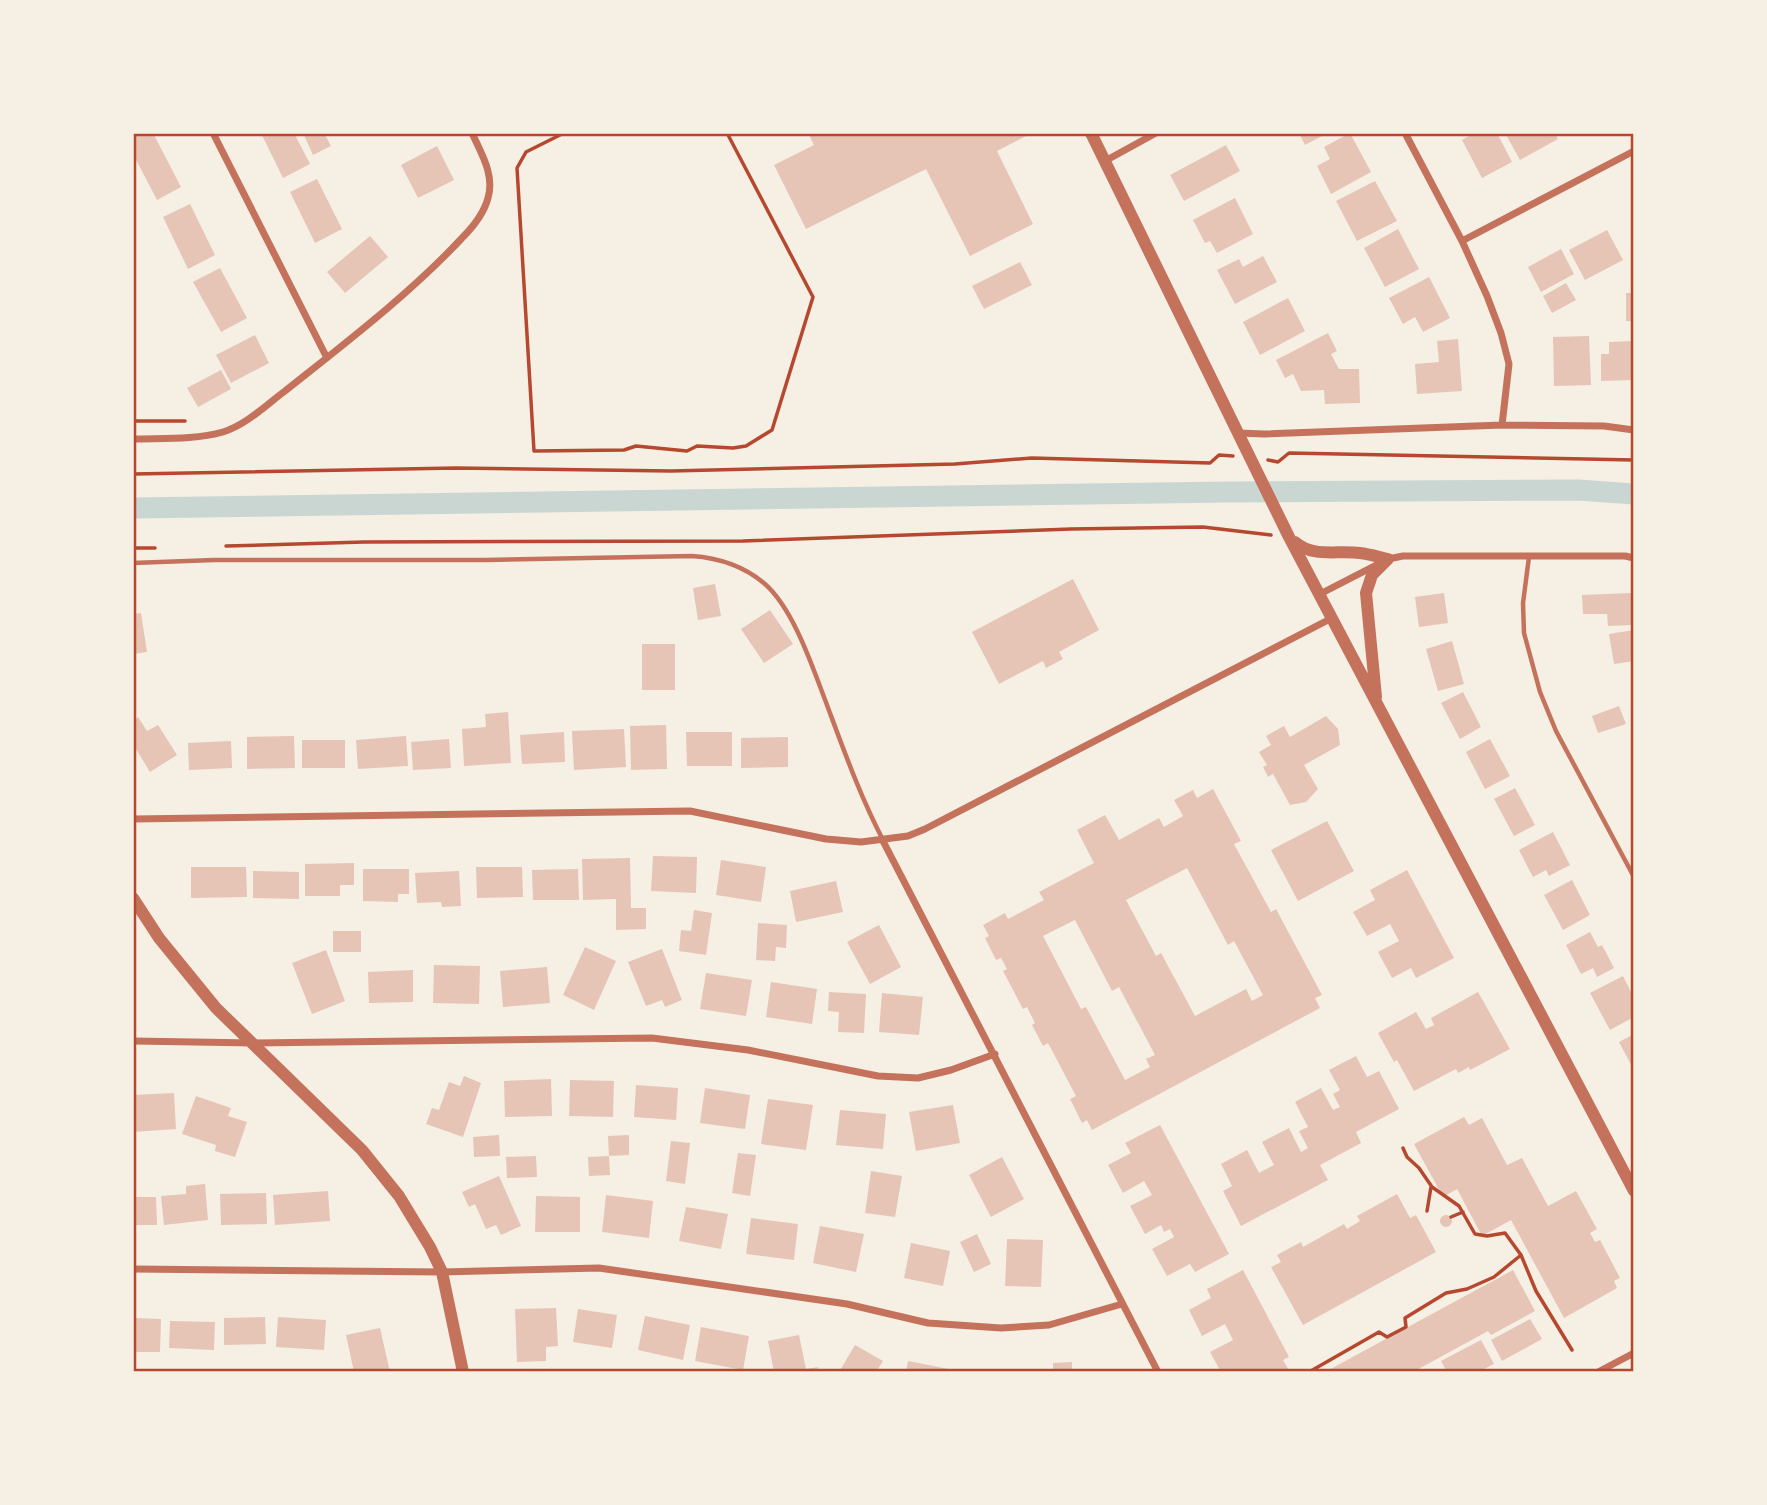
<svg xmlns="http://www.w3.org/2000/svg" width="1767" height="1505" font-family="'PT Sans Narrow',sans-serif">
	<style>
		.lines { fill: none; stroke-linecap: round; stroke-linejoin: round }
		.canal { stroke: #c9d6d2; stroke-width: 21 }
		.building { fill: #e6c5b7; fill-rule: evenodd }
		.path { stroke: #b5482f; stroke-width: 3.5 }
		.service { stroke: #c5725c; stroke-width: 4.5 }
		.minor { stroke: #c5725c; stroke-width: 7 }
		.tertiary { stroke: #c5725c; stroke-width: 12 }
		.neatline { fill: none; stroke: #b5482f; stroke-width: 2.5 }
	</style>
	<rect width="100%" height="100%" fill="#f6efe4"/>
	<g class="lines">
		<path class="canal" d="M133,508L1229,492L1578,490L1634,494"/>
	</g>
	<path class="building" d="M133,133H153L181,187L157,200L133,154Z
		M261,133H294L310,164L283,178Z
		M303,133H324L331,146L313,155Z
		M808,133H1027L1028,135L997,151L1033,224L970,256L926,169L806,229L774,165L814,145Z
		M1299,133H1328L1305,145Z
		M1350,133L1371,172L1331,194L1317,166L1330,159L1324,147Z
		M1474,133H1497L1512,162L1482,178L1462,140Z
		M1505,133H1555L1558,139L1520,160Z
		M1226,145L1240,171L1184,201L1170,175Z
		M437,146L454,180L418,198L401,165Z
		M317,179L342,229L315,243L290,192Z
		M1375,181L1397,221L1357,241L1336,201Z
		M1235,198L1253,234L1217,253L1210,241L1205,243L1193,220Z
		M190,204L215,255L188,269L163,217Z
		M1398,229L1419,269L1385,287L1364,248Z
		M1607,230L1623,260L1585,280L1569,250Z
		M370,236L388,257L345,293L327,272Z
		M1561,249L1574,274L1541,292L1528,267Z
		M1263,256L1277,282L1235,304L1217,270L1239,259L1243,267Z
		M1020,262L1032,285L984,309L972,286Z
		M220,268L247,318L221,332L193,282Z
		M1429,277L1450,318L1423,332L1415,317L1403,324L1389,298Z
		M1566,283L1576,300L1552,313L1543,296Z
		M1626,293H1634V321H1626Z
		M1288,298L1305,331L1260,355L1243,322Z
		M1328,333L1337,351L1331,354L1339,369H1359L1360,403L1325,404L1324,390L1301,391L1293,374L1285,378L1276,360Z
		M255,335L269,363L231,383L216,355Z
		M1589,336L1591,385L1554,386L1553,337Z
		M1458,339L1462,391L1417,394L1415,364L1439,362L1437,341Z
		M1634,341V380L1601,381V354H1609V342Z
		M221,370L231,389L198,407L187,388Z
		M1073,579L1099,630L1059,652L1063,659L1046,668L1043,661L999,684L972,632Z
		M715,584L721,616L698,620L693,588Z
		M1444,593L1448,623L1419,627L1415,597Z
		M1631,593L1632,625L1608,626L1607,614H1583L1582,595Z
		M770,610L793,644L764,663L741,629Z
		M141,613L147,652L133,654V614Z
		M1634,630V661L1614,664L1609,634Z
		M1452,641L1464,684L1438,691L1426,649Z
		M642,644H675V690H642Z
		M1463,692L1481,727L1460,739L1441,703Z
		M1619,706L1626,724L1598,733L1592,716Z
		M508,712L511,763L464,766L462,729L486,727L485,714Z
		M1326,716L1338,729L1340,745L1304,765L1318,789L1306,802L1290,805L1273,774L1268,777L1263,767L1267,765L1259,752L1271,745L1266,736L1284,726L1290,737Z
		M138,717L147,731L158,725L177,755L150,772L133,744V721Z
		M666,725L667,769L631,770L630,726Z
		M624,729L626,767L574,770L572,731Z
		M564,732L565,762L522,764L520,735Z
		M686,732H732V766H687Z
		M294,736L295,768L247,769V737Z
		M406,736L408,766L358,769L356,740Z
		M788,737V767L741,768V738Z
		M449,739L451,768L413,770L411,742Z
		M1490,739L1510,776L1485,789L1466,752Z
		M302,740H345V768H302Z
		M231,741L232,768L189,770L188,743Z
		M1515,788L1535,825L1514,836L1494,799Z
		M1213,789L1241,841L1234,844L1271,912L1276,909L1322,995L1315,998L1320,1008L1092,1130L1087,1120L1082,1123L1070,1099L1076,1096L1048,1043L1043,1046L1032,1025L1035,1023L1027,1007L1023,1009L1003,971L1007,969L1001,958L996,960L985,938L989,936L983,925L1005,913L1008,919L1044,900L1039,892L1094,863L1077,830L1105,815L1119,840L1159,818L1164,827L1183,816L1174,800L1193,790L1197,798ZM1187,868L1228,945L1234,941L1263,995L1252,1001L1246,989L1195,1016L1161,953L1156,956L1126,900ZM1075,920L1112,991L1119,987L1155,1055L1146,1059L1150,1067L1125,1080L1086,1007L1081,1009L1043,936Z
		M1327,821L1354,871L1298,901L1271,850Z
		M1553,832L1570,865L1549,876L1546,870L1533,877L1519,850Z
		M653,856L697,857L696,893L651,891Z
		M630,858L631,908H646V929L616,930V899L583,900L582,859Z
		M721,860L766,867L761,902L716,895Z
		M354,863V885H340V896H305V864Z
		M191,867H246L247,897L191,898Z
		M476,867H522L523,897L477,898Z
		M363,869H409V894H398V902L363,901Z
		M578,869L579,900H533L532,870Z
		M1407,870L1454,958L1416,978L1411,968L1392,978L1378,952L1399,941L1390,924L1367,936L1353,912L1375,900L1370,890Z
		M253,871L299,872V899L253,898Z
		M459,871L461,906L442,907L441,902L417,903L415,873Z
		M1572,880L1590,915L1563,930L1544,895Z
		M836,881L843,912L796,922L790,891Z
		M694,910L712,913L706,955L679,951L681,930L691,931Z
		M758,923L787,925L786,948L776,947L775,961L756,960Z
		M879,925L901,967L870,984L847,942Z
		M333,931H361V952H333Z
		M1590,932L1598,947L1602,945L1614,968L1597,977L1593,968L1581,974L1566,945Z
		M585,947L616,961L594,1010L563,995Z
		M662,949L682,1000L665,1007L662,1000L646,1006L628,962Z
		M326,950L345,1001L312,1014L292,963Z
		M434,965L480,966L479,1004L433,1003Z
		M547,967L550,1003L503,1007L500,971Z
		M413,970V1002L369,1003L368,972Z
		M706,973L752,980L746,1016L700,1009Z
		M1623,976L1634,998V1017L1610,1030L1590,993Z
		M771,982L817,989L812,1024L766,1017Z
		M829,992L866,994L864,1033L838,1032L839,1012L828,1011Z
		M1478,992L1510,1049L1470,1070L1469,1067L1458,1073L1456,1069L1414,1091L1397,1060L1394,1062L1378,1033L1416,1012L1426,1029L1434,1025L1431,1018Z
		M882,993L923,997L919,1035L879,1032Z
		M1634,1034V1070L1619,1042Z
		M1356,1056L1367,1077L1379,1071L1399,1109L1356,1132L1361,1143L1320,1165L1328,1180L1241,1226L1223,1191L1232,1186L1221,1164L1247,1150L1259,1173L1274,1165L1262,1142L1289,1128L1301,1152L1308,1148L1299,1131L1308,1127L1295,1102L1321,1088L1333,1110L1340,1107L1333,1094L1340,1090L1329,1070Z
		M464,1076L481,1083L463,1137L426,1124L432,1108L439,1110L449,1082L460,1086Z
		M551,1079L552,1116L505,1117L504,1081Z
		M570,1080L614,1081L613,1117L569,1116Z
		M636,1085L678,1088L676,1120L634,1117Z
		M705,1088L750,1095L745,1129L700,1123Z
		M174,1093L176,1129L133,1132V1095Z
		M196,1096L231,1108L228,1116L247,1122L235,1157L215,1151L216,1145L182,1134Z
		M768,1099L813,1105L806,1150L761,1144Z
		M953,1105L960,1143L916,1151L909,1112Z
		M840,1110L886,1114L883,1149L836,1145Z
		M1464,1117L1469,1125L1482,1118L1507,1165L1522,1158L1548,1206L1576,1191L1597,1229L1590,1233L1595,1242L1600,1240L1620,1278L1614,1281L1617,1288L1564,1318L1511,1220L1482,1236L1457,1189L1443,1197L1414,1144Z
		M1160,1125L1229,1254L1195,1272L1190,1264L1167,1276L1152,1249L1174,1237L1170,1229L1164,1232L1161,1225L1145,1234L1130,1206L1152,1195L1144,1181L1123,1193L1108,1165L1131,1153L1125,1143Z
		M499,1135L500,1156L474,1157L473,1137Z
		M629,1135V1155L609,1156L608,1136Z
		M671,1141L690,1143L685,1184L666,1181Z
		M738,1153L756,1155L750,1196L732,1193Z
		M536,1156L537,1177L507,1178L506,1157Z
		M609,1156L610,1175L589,1176L588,1157Z
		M1002,1157L1024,1199L991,1217L969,1175Z
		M871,1171L902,1176L895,1217L865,1213Z
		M499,1176L521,1226L501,1235L496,1225L486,1229L475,1204L469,1207L462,1192Z
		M205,1184L208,1220L164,1225L161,1196L186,1194V1186Z
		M328,1191L330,1221L275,1225L273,1195Z
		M266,1193L267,1224L221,1225L220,1194Z
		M1397,1194L1410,1218L1416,1215L1436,1252L1303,1325L1271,1267L1281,1262L1277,1255L1301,1242L1303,1247L1344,1224L1347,1229L1360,1221L1357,1216Z
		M606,1195L653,1201L649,1238L602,1232Z
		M536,1196L580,1197V1232H535Z
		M133,1197H156L157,1225H133Z
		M686,1207L728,1214L721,1249L679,1241Z
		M1440 1221a6 6 0 1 1 12 0a6 6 0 1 1-12 0Z
		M751,1218L798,1224L794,1260L746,1254Z
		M820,1226L864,1234L856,1272L813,1263Z
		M977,1234L991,1264L974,1272L960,1242Z
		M1007,1239L1043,1240L1041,1287L1005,1286Z
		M911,1243L950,1251L943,1286L904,1278Z
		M1243,1270L1289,1357L1283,1360L1290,1372H1247L1245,1369L1240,1372H1221L1210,1352L1233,1340L1225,1324L1202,1336L1189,1310L1211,1298L1207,1289Z
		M1513,1270L1535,1311L1491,1335L1488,1331L1413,1372H1325Z
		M556,1308L558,1346L546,1347V1361L517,1362L515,1309Z
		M578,1309L617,1315L612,1348L573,1342Z
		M645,1316L690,1325L683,1360L638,1350Z
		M265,1317L266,1344L224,1345V1318Z
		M278,1317L326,1320L324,1350L276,1347Z
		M133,1318L161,1319L160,1352H133Z
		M1530,1319L1542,1339L1502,1361L1491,1340Z
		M170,1321L215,1322L214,1350L169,1348Z
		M701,1327L749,1336L743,1370L695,1361Z
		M380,1328L390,1372H354L346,1335Z
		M799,1335L806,1369L818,1367L819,1372H774L768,1341Z
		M1481,1340L1494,1364L1478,1372H1447L1441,1361Z
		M855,1345L883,1361L876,1372H839Z
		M908,1361L954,1370V1372H906Z
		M1072,1362V1372H1053V1363Z"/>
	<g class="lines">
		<path class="path" d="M564,133L526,152L517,168L534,451L624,450L636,446L687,451L697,446L733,448L746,446L772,430L813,297L727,133
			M133,421H185
			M1268,460L1278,462L1289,453L1634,460
			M133,474L456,468L671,471L955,464L1032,458L1210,463L1219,455L1233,456
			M226,546L364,542L743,541L1071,529L1203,527L1271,535
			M133,548H155
			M1403,1148L1407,1157L1419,1168L1432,1187L1459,1206L1475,1234L1487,1236L1505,1233L1521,1255
			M1427,1211L1431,1187
			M1451,1217L1463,1212
			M1309,1372L1379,1332L1387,1337L1406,1327L1405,1318L1446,1293L1467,1289L1494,1277L1521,1255L1536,1291L1572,1350"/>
		<path class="service" d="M1529,557L1523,603L1524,633L1540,692L1556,731L1634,877
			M133,563L214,560H486L692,556C720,558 744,566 765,584C793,609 811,663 824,697C842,745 859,794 883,840"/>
		<path class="minor" d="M213,133L327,358
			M1405,133L1462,241L1487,296L1501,333L1509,364L1502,425
			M1105,161L1156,133
			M1462,241L1634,151
			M1238,433L1264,434L1502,425L1604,426L1634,430
			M133,439C162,438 195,440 223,432C246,425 266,405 285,391C344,344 411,293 462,238C473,227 484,213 488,198C495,175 481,153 472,133
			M1320,594L1388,559L1403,556H1625L1634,558
			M133,819L690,811L826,839L861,842L908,836L925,829L1332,618
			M883,841L1158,1372
			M133,1041L254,1043L652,1038L748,1050L878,1076L918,1078L951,1070L995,1054
			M133,1269L442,1272L599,1268L847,1304L928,1323L1001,1328L1049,1325L1122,1304
			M1598,1372L1634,1353"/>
		<path class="tertiary" d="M1091,133L1289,537L1634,1191
			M1295,542C1313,558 1337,550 1360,553C1369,554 1379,557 1388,559
			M1376,697L1366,593L1372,575L1388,559
			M133,898L159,938L216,1008L362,1150L399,1196L430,1247L442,1272L463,1372"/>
	</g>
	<rect width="1767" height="1505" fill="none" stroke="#f6efe4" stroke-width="270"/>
	<rect x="135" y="135" width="1497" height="1235" class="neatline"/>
</svg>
